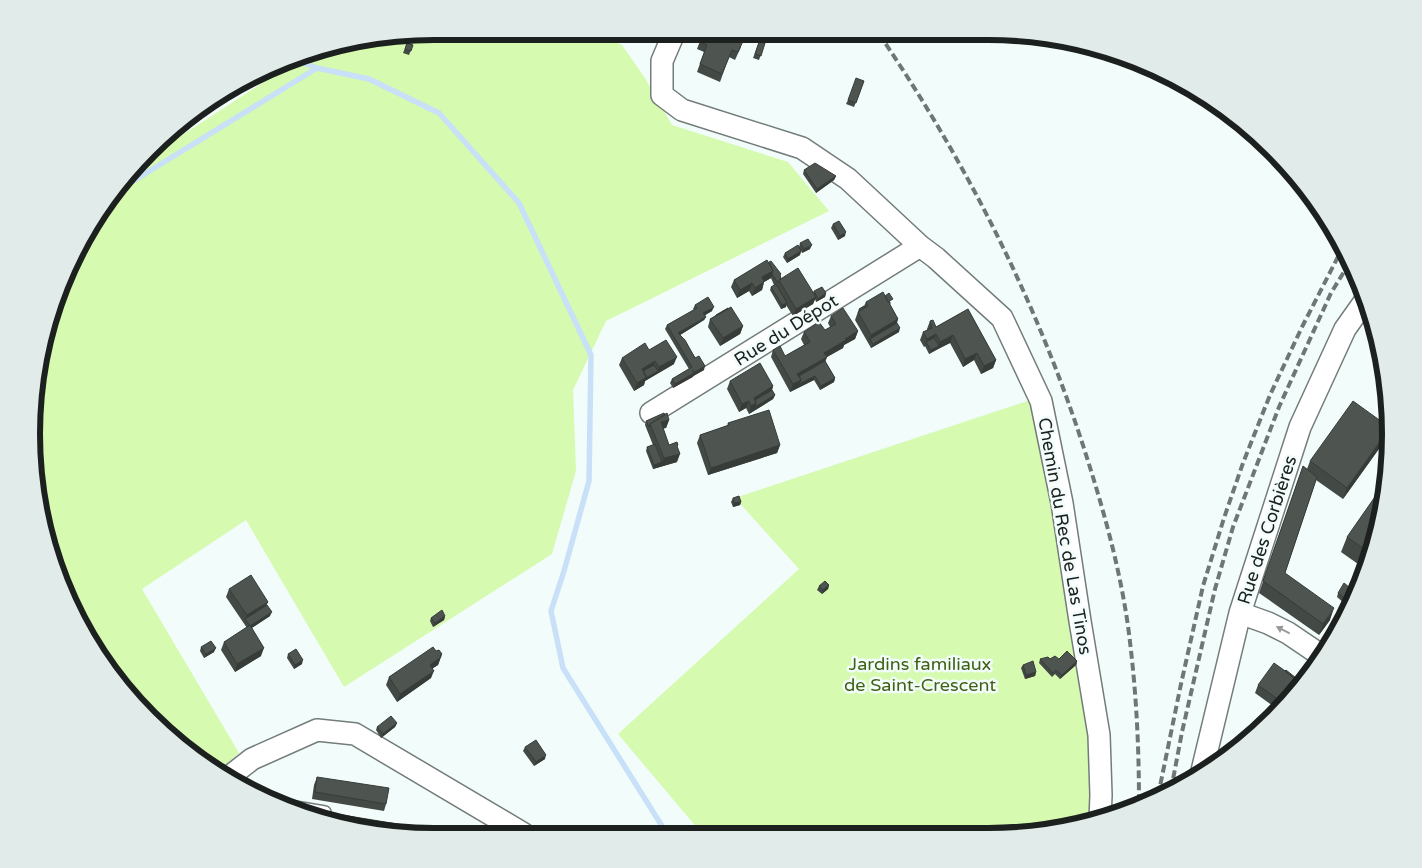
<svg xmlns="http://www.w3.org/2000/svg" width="1422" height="868" font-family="'Varela Round',sans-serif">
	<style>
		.green { fill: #d6fab0 }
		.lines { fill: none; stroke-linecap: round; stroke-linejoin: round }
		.stream { stroke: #c8e0f8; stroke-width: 5.5 }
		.service-casing { stroke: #737c7b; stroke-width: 14 }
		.minor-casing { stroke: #737c7b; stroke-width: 24 }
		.service { stroke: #fff; stroke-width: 11 }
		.minor { stroke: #fff; stroke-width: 21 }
		.rail { stroke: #6f7674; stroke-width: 4; stroke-dasharray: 8 4; stroke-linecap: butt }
		.wall { fill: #434945 }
		.shaded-wall { fill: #373c38 }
		.building { fill: #4e5550; stroke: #373c38 }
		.oneway { fill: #999b9a }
		.labels { text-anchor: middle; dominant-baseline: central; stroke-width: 5; stroke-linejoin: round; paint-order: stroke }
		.street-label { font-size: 18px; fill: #1c201f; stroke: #f2fdfb }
		.park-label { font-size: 18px; fill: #416013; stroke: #f2fdfb }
		.rim { fill: none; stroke: #1c201f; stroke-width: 6 }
	</style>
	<rect width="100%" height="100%" fill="#f2fdfb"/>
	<path class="green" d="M517,32H593L622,45L645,78L672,125L788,162L829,211L606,321L573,390L576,471L552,554L344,687L246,520L142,589L239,753L219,771L189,754L99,658L53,563L31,434L53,305L99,210L150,156L310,52L350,45L490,38Z
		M1030,400L1063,548L1090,749L1093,823L1015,836L703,835L618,734L799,569L735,498Z"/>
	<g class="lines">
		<path class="stream" d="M293,59L317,68L369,79L439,113L519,203L591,355L589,481L564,571L551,611L563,668L667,834
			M117,191L317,68"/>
		<g class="service-casing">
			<path id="service" d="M277,804L325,812"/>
		</g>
		<g class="minor-casing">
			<path id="minor" d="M674,33L662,61V95L682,110L802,148L848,179L920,246L936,258L1002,318L1041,401L1062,503L1080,621L1099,735L1101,795L1100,820
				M651,413L920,246
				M1240,613L1268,623L1288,633L1322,656
				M1201,775L1240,613L1300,427L1345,329L1367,298
				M229,777L252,759L317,730L355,734L524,834"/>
		</g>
		<use href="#service" class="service"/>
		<use href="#minor" class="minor"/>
		<path class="rail" d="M879,34C969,166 1040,308 1088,461C1105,515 1120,570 1128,626C1136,686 1139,743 1139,804
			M1171,790L1182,732L1215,589L1233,527L1279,407L1331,293L1350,262
			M1158,796L1181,684L1203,586L1224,518L1243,463L1270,395L1302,327L1343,247"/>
	</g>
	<path class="wall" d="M703,33L741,47L735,60L729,57L720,82L697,72L704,52L697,49Z
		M759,42L765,43L759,60L753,58Z
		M407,43L413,45L409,55L403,53Z
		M864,81L854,107L846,104L848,100Z
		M804,170L836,176L834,180L816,193L803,174Z
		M833,224L845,236L838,240L831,228Z
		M800,243L810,249L802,253L801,251L800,255L787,263L783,257L785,253L799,247Z
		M769,262L781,274L780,277L781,279L813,293L814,291L826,293L825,297L816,302L815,299L813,304L793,316L786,305V307L781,309L770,290L771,287L774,285L771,278L764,282L762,290L752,296L749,291L737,298L731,287L734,280Z
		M885,296L891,303L890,304L898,319L897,323L899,332L871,348L855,320L859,309L864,306L866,302Z
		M695,305L712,311L705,315L706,317L704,320L680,335L704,370L673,388L670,383L672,379L689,369L665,329L667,325L694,310L693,309Z
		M968,309L996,360L993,368L981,374L974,360L963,367L950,343L929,354L925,346L924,347L920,340L923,332L927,330V329L930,321L936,327Z
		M716,315L743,326L740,334L720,346L708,327L710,319L716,316Z
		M831,316L858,331L855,339L844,345L843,348L827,357L825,361L835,378L834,382L820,390L814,380L790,392L771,357L773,350L785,356L804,345L801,339L804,332L825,330L830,327L828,323Z
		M649,350L674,364L645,381L644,385L634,391L619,365L622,358Z
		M730,381L773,386L772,390L775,395L773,399L749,414L746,408L739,412L727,389Z
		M665,415L669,420L666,428H663L669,445L678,447L677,462L653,469L646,451L647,447L653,445L645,425L646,421Z
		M728,423L780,445L777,453L708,475L697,443L700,435L727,426Z
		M1386,439L1343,499L1316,480L1285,573L1330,620L1319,635L1259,593L1303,466L1307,469L1310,461Z
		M733,498L741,502L740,505L733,507L731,502Z
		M1347,537L1377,538L1365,569L1341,552Z
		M829,585L828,589L822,594L817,590L819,586Z
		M229,589L267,606L270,616L252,628L261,656L235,672L221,650L224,642L247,628L226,597Z
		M1355,592L1349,612L1330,643L1326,640L1329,632L1336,622L1339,615L1347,603L1345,601L1344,603L1337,597L1338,593Z
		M445,616L444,620L433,627L430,621L431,618Z
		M201,647L214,652L204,658L200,651Z
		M436,651L442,654L438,665L433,668L431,678L397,702L386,685L389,677Z
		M288,654L302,664L294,669L287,658Z
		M1040,659H1059L1077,661L1076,665L1060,679L1055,674L1052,677L1039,663Z
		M1023,665L1036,672L1035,676L1025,679L1021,668Z
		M1295,679L1296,681L1292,691L1289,690L1276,708L1255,693L1258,685Z
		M397,723L395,727L381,738L376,730L377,727Z
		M525,747L545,759L534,766L523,751Z
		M317,777L386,804L384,811L312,799L314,785Z"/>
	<path class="shaded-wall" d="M836,176L834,180L816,193L817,189Z
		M846,232L845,236L838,240L840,236Z
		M812,245L810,249L802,253L804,249Z
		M801,251L800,255L787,263L788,259Z
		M773,271L771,278L759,285L762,277Z
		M764,282L762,290L752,296L755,288Z
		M752,283L749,291L737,298L740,290Z
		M826,293L825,297L816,302L818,299Z
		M816,297L813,304L793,316L796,309Z
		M787,303L786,307L781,309L782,305Z
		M714,307L712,311L702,317L703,313Z
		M706,317L704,320L677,337L678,333Z
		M898,319L895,327L870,339L868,343L871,335Z
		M743,326L740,334L720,346L723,338Z
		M900,328L899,332L871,348L873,344Z
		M858,331L855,339L844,345L843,348L825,358L827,357L824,365L797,380V374L824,353L845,339Z
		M936,334L933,342H926L925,346L924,347L927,339Z
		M953,335L950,343L937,349L940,342Z
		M939,346L937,349L929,354L931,350Z
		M977,353L974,360L963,367L965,359Z
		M677,357L674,364L645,381L644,385L634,391L637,383L658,371L659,367Z
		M996,360L993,368L981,374L984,366Z
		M655,361L652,369L642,375V369Z
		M705,366L704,370L693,376L695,372Z
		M694,373L693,377L673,388L675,384Z
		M815,376L814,380L790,392L793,384L801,380Z
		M835,378L834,382L820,390L821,386Z
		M773,386L771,394L754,404V398Z
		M775,395L773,399L749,414L751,406L756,403Z
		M749,401L746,408L739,412L742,404Z
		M669,420L666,428L658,430L651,426Z
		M1389,429L1386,439L1343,499L1347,488Z
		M780,445L777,453L708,475L711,468Z
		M680,454L677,462L653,469L654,465L662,462L664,458Z
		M741,502L740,505L733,507L734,503Z
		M829,585L828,589L822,594L823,590Z
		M268,602L265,609L245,619L247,615Z
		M1334,608L1330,620L1319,635L1323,624Z
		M272,612L270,616L248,630L250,626Z
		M445,616L444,620L433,627L435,623Z
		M216,648L214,652L204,658L206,654Z
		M264,648L261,656L235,672L237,664Z
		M442,654L438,665L427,672L430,665Z
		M303,660L302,664L294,669L295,665Z
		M1077,661L1076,665L1060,679L1062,675Z
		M434,671L431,678L397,702L400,694Z
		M1036,672L1035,676L1025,679L1026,675Z
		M1292,682L1289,690L1276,708L1279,700Z
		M397,723L395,727L381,738L383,734Z
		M546,755L545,759L534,766L536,762Z"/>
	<path class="building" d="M703,33H729L744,39L738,52L732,50L722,74L700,64L707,45L699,41Z
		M759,42L765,43L761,56L755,54Z
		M407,43L413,45L411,51L405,49Z
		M856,78L864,81L856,103L848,100Z
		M815,163L836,176L817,189L804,170Z
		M839,221L846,232L840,236L833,224Z
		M808,239L812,245L804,249L800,243Z
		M798,245L801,251L788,259L785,253Z
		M767,260L773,271L762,277L764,282L755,288L752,283L740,290L734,280Z
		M771,261L781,274L780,275L781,279L779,280L778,283L772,274L773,271L769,262Z
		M798,268L816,297L796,309L779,280Z
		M776,284L787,303L782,305L771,287Z
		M822,287L826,293L818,299L814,291Z
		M883,292L898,319L871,335L858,312L868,306L866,302Z
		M889,293L893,299L888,302L885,296Z
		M708,297L714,307L703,313L706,317L678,333L685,340L695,358L699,356L705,366L695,372L692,370L694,373L675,384L672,379L692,367L667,325L697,308L695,305Z
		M864,306L865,307L860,311L859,309Z
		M731,307L743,326L723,338L710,319Z
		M728,308V309L716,316V315Z
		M843,308L858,331L845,339L846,340L824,353L827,357L797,374L801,380L793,384L773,350L780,346L785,356L810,342L804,332L819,322L825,330L836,324L831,316Z
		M968,309L996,360L984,366L977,353L965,359L953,335L940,342L936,334L927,339L923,332L932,328L930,321L933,320L936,327Z
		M897,323L900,328L873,344L870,339Z
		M934,338L939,346L931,350L926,342Z
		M666,340L677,357L659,367L655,361L642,369L647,377L637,383L622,358L645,343L649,350Z
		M825,361L835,378L821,386L815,376L799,384L801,380L799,376Z
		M760,363L773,386L754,398L756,403L751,406L749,401L742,404L730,381Z
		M654,365L658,371L646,378L643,371Z
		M772,390L775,395L755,407L756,403L755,400Z
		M1353,401L1389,427V429L1347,488L1310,461Z
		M769,410L780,445L711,468L700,435L729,425L728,423Z
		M664,413L665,415L650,424L649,427L646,421Z
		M667,413L669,420L661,422L669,445L677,442L678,445L677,446L680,454L664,458L650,424Z
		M655,444L662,462L654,465L647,447Z
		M1303,466L1317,477L1285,573L1334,608L1323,624L1263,581Z
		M1386,481L1377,538L1371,554L1347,537Z
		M739,496L741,502L734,503L733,498Z
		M251,575L268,602L247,615L229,589Z
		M825,581L829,585L823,590L819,586Z
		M1344,583L1355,592L1349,599L1347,597L1346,599L1338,593Z
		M1359,586L1349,612L1345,619L1339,615Z
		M267,605L272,612L250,626L245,619Z
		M442,610L445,616L435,623L431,618Z
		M1336,622L1341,625L1334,636L1329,632Z
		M250,625L264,648L237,664L224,642Z
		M211,641L216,648L206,654L201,647Z
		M433,647L436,651L439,650L442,654L440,655L441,657L430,665L434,671L400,694L389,677Z
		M296,649L303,660L295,665L288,654Z
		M1067,651L1077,661L1062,675L1056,670L1053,673L1040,659L1048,657L1050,659L1055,656L1059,659Z
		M1033,661L1036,672L1026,675L1023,665Z
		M1274,663L1295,678L1296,681L1295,684L1292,682L1279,700L1258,685Z
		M1286,670L1296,678L1295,679L1285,671Z
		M391,716L397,723L383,734L377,727Z
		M536,740L546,755L536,762L525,747Z
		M317,777L389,788L386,804L315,792Z
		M312,810L440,831V834L382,833L311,814Z"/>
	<defs><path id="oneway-solid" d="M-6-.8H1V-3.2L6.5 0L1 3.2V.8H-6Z" transform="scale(1.25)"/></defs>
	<use class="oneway" href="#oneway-solid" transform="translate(1283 630) rotate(-153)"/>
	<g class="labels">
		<g class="street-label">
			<text transform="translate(786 330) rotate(-32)">Rue du Dépot</text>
			<text transform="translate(1267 530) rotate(-72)">Rue des Corbières</text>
			<text transform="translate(1065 536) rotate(80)">Chemin du Rec de Las Tinos</text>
		</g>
		<g class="park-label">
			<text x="920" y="664">Jardins familiaux<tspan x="920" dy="21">de Saint-Crescent</tspan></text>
		</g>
	</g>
	<path d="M0 0H1422V868H0ZM434 40H988A394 394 0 0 1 1382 434V434A394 394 0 0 1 988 828H434A394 394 0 0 1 40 434V434A394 394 0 0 1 434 40Z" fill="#e1ebe9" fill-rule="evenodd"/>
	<path class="rim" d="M434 40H988A394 394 0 0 1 1382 434V434A394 394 0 0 1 988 828H434A394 394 0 0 1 40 434V434A394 394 0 0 1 434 40Z"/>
</svg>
